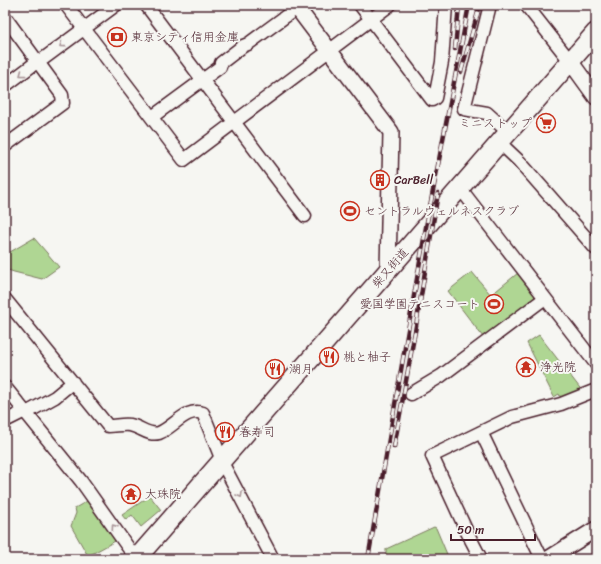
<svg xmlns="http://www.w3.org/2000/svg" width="601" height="564" font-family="Sriracha,'Klee One',sans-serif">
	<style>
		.green { fill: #afd693; stroke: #7c7a5f }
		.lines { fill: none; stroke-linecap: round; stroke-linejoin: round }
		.minor-casing { stroke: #4a1f2b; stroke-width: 15 }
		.tertiary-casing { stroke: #4a1f2b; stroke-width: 18 }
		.secondary-casing { stroke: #4a1f2b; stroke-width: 21 }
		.minor { stroke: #f6f6f2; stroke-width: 12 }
		.tertiary { stroke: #f6f6f2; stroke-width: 15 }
		.secondary { stroke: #f6f6f2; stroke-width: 18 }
		.rail-casing { stroke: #4a1f2b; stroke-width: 4.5 }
		.rail { stroke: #f6f6f2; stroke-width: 3; stroke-dasharray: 9; stroke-linecap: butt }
		.oneway { stroke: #a99598 }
		.labels { text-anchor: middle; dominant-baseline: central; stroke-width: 4; stroke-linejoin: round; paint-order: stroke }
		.poi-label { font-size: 12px; fill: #4a1f2b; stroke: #f6f6f2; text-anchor: start }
		.street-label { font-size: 12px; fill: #4a1f2b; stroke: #f6f6f2 }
	</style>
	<rect width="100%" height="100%" fill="#f6f6f2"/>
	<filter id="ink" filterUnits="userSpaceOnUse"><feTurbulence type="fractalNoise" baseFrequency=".025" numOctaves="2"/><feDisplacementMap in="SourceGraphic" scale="8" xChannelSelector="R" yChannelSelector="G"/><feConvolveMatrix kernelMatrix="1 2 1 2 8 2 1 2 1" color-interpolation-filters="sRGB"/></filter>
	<g filter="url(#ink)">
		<path class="green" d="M34,238L59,267L42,279L14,272L5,269V255Z
			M472,272L491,295L518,273L535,295L534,300L486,337H483L448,291Z
			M539,335L583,392L562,400L559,394L554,397L527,343Z
			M150,496L161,510L141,527L132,515L126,520L122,515Z
			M89,500L117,540L88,556L71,526L76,513L75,508Z
			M434,527L436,528L449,559H386V549Z"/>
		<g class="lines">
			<g class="minor-casing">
				<path id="minor" d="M66,5L184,160L390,5
					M146,5L305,216
					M360,5L432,100L435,98L442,62L446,5
					M490,5L464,109L487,113L508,132
					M526,5L570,61
					M5,17L62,95L63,103L5,146
					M39,62L116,5
					M5,86L38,61
					M152,117L220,67L221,63L243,46L248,44L301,5
					M500,143L519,161L596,249
					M460,188L596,364
					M5,299L108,426C115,426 123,424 130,425C141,427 148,436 159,433C174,427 186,407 203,413L225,468L273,559
					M5,387L81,481L132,553L137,558
					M411,394L441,376L545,298
					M26,413L55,397L73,382
					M5,421L25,411
					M481,432L542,559
					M481,559L467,532L432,456L512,417L561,404L596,390"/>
			</g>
			<g class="tertiary-casing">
				<path id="tertiary" d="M295,5L391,132L388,270
					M570,61L596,97
					M548,559L596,529"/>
			</g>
			<g class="secondary-casing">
				<path id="secondary" d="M136,559L596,32"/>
			</g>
			<use href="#minor" class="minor"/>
			<use href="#tertiary" class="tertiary"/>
			<use href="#secondary" class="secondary"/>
			<g class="rail-casing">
				<path id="rail" d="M455,49L459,5
					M461,72L480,5
					M394,447L416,326L438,193
					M368,559L426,227L469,5"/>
			</g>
			<use href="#rail" class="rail"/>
		</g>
		<defs><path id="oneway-chevron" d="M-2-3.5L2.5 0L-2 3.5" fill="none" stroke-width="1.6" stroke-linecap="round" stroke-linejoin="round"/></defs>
		<g class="oneway">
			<use href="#oneway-chevron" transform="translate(62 45) rotate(143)"/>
			<use href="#oneway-chevron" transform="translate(22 74) rotate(143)"/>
			<use href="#oneway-chevron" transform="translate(240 495) rotate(61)"/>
			<use href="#oneway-chevron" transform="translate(114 527) rotate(-125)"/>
		</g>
	</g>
	<defs>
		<g id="bank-ring" transform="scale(1)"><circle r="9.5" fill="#f6f6f2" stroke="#c8321e" stroke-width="1.5"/><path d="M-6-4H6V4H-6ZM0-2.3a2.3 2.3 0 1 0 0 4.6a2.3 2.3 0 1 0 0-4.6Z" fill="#c8321e"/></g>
		<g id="supermarket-ring" transform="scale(1)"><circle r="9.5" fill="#f6f6f2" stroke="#c8321e" stroke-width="1.5"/><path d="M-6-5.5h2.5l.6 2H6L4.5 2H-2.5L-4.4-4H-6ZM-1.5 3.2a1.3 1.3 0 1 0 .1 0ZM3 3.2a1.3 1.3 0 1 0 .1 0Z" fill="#c8321e"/></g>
		<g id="building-ring" transform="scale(1)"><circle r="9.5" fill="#f6f6f2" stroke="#c8321e" stroke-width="1.5"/><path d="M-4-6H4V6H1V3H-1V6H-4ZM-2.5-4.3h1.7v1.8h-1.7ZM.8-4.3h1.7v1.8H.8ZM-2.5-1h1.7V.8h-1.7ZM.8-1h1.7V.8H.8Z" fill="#c8321e"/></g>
		<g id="stadium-ring" transform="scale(1)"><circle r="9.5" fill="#f6f6f2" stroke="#c8321e" stroke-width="1.5"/><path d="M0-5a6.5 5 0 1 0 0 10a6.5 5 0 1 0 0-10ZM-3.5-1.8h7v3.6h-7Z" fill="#c8321e"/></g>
		<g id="restaurant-ring" transform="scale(1)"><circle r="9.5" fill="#f6f6f2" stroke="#c8321e" stroke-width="1.5"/><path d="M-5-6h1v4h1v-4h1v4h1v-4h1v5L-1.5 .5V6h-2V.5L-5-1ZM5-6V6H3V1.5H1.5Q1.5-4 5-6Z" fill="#c8321e"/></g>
		<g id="temple-ring" transform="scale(1)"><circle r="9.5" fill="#f6f6f2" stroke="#c8321e" stroke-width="1.5"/><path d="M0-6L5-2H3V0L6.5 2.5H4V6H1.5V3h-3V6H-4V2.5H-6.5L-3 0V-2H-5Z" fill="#c8321e"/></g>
	</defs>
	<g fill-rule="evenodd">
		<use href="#bank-ring" x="117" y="37"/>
		<use href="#supermarket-ring" x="546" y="123"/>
		<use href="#building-ring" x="380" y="180"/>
		<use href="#stadium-ring" x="350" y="211"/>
		<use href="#stadium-ring" x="494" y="304"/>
		<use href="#restaurant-ring" x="329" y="357"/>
		<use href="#temple-ring" x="526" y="367"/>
		<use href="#restaurant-ring" x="275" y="369"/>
		<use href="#restaurant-ring" x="225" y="432"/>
		<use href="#temple-ring" x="131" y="494"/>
	</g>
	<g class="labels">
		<g class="poi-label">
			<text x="131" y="37">東京シティ信用金庫</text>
			<text x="532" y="123" text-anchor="end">ミニストップ</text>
			<text x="394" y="180">CarBell</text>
			<text x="364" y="211">セントラルウェルネスクラブ</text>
			<text x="480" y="304" text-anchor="end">愛国学園テニスコート</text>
			<text x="343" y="357">桃と柚子</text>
			<text x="540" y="367">浄光院</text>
			<text x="289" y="369">湖月</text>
			<text x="239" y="432">春寿司</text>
			<text x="145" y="494">大珠院</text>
		</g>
		<g class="street-label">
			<text transform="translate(390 268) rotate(-49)">柴又街道</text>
		</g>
	</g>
	<rect width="601" height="564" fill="none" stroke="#f6f6f2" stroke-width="20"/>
	<rect x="10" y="10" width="581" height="544" fill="none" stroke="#4a1f2b" stroke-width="1.5" filter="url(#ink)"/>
	<path d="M451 534v6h84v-6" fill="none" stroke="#4a1f2b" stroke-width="2"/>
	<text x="457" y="534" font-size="12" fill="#4a1f2b" stroke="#f6f6f2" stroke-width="3" paint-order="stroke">50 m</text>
</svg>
